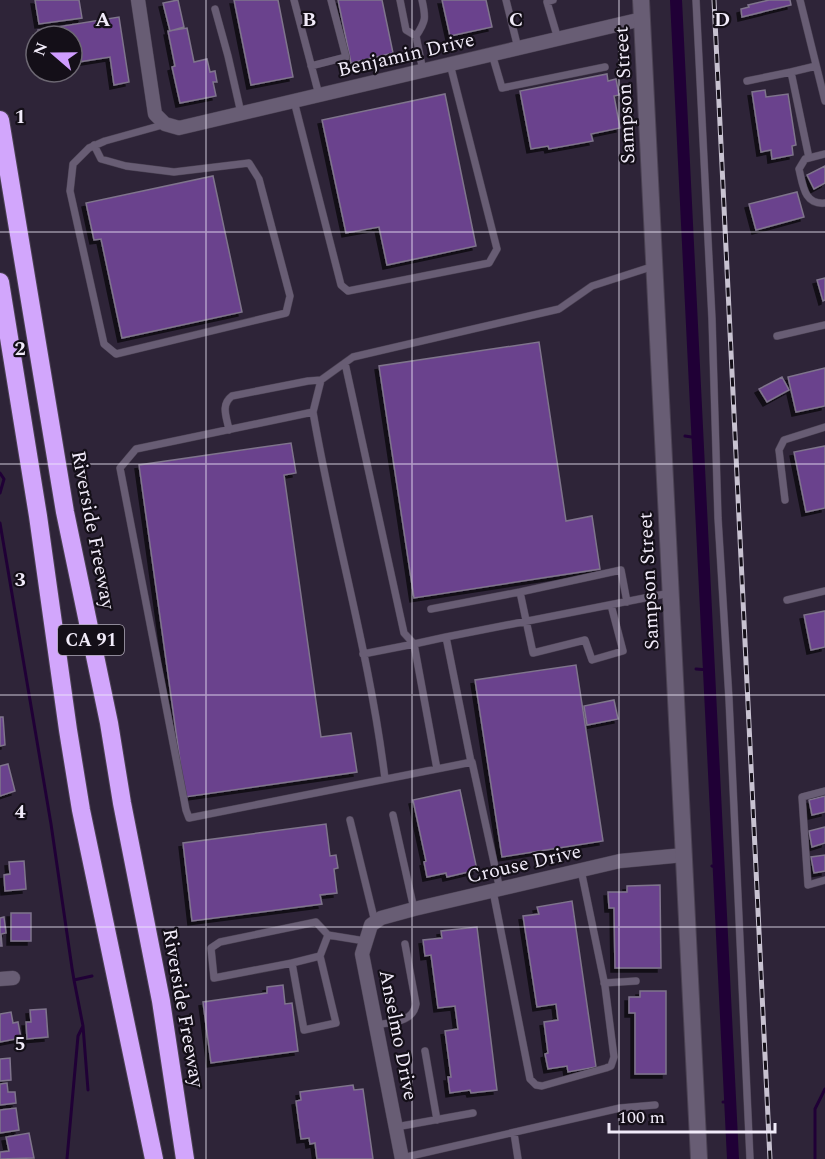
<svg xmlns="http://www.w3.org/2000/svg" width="825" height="1159" font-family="Spectral,serif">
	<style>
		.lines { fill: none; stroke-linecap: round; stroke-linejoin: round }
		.stream { stroke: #200036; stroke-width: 3 }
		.canal { stroke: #200036; stroke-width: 12 }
		.building { fill: #6a428d; stroke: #7f748c; stroke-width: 1.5; filter: url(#shadow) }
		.service-casing { stroke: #4b4253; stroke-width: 8 }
		.minor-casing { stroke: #4b4253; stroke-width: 15 }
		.tertiary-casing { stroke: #4b4253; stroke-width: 18 }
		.motorway-casing { stroke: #4b4253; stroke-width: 20 }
		.service { stroke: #685d74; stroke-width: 7 }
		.minor { stroke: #685d74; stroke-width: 14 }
		.tertiary { stroke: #685d74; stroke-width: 16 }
		.motorway { stroke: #d2a6fc; stroke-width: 18 }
		.rail-casing { stroke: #c8c2d1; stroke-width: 5 }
		.rail { stroke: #140f18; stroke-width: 3; stroke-dasharray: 9; stroke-linecap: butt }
		.grid { fill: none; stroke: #f1ebf9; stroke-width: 1.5; stroke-opacity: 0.55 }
		.labels { text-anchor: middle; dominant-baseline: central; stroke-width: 4.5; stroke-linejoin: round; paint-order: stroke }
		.shield { fill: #140f18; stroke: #afa9b6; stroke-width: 1.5 }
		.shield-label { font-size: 18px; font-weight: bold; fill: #f1ebf9 }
		.street-label { font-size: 20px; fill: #f1ebf9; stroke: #140f18 }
		.grid-label { font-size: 20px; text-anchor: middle; font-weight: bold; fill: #f1ebf9; stroke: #140f18; stroke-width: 4.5; stroke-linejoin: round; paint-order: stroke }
	</style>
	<defs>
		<filter id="shadow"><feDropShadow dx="-4" dy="4" stdDeviation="0" flood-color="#0009"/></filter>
	</defs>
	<rect width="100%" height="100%" fill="#2e2438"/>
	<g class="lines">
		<path class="stream" d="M685,436L698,438
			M0,473L4,479L0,493
			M0,523L51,824L72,968L74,980L92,976
			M696,669L709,670
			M712,866L719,868
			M83,1026L88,1090
			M723,1102H730
			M67,1159L78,1036L83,1026L74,980
			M815,1159V1109L825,1089"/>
		<path class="canal" d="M676,0L733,1159"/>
	</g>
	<path class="building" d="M35,0H79L82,18L39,24Z
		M178,0L184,27L170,31L163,3Z
		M234,0H278L293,77L251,85Z
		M338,0H382L393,53L351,63Z
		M442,0H486L492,27L450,36Z
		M769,0H790L791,5L742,17L741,9L749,7L748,5Z
		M119,17L129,82L114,85L110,57L72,63V36H39L38,30Z
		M187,28L194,62L207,59L210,72L215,71L217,82H213L216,96L180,103L172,67L175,66L168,31Z
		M607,74L608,81L616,79L619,95L614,96L620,128L591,134L593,141L549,149L548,146L531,149L520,91Z
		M765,90L766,97L788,94L796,145L792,146L793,155L772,159L771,150L761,152L752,92Z
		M445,94L476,246L387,265L379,227L346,233L322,120Z
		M825,166V183L814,189L807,175Z
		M213,176L242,312L122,338L101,239L94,240L86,203Z
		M797,192L804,217L756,230L749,204Z
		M825,278V300L823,301L817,280Z
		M539,342L566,521L592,516L600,569L414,598L379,366Z
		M825,368V406L796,412L788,377Z
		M782,377L789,390L767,402L759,389Z
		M291,443L296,473L284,475L321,737L351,733L357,772L185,797L139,465Z
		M825,446V508L806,512L794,452Z
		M825,611V647L811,650L804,615Z
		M576,665L603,841L502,857L475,680Z
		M614,700L618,719L587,725L584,706Z
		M0,717H3L5,745L0,746Z
		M8,764L15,791L0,796V766Z
		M460,790L477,870L447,877L446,873L427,877L424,862L426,861L413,800Z
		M825,796V812L812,815L809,800Z
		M326,824L330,856L336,855L338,868L334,869L337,893L320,895L322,904L192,921L183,843Z
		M825,827V843L812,847L809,831Z
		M825,855V871L814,873L811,857Z
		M24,861L26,889L5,891L4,875L10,874L9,862Z
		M660,885L661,968H615L614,908H609L608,892H627V886Z
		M572,901L596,1067L568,1072L567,1066L548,1069L545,1054L548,1053L544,1022L558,1020L556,1004L537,1007L523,916L539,914L537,907Z
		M11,913H31V941H11Z
		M4,917L6,933L1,934L2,946H0V918Z
		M477,927L497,1090L471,1093L470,1090L450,1093L448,1077H451L445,1031L458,1029L455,1006L438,1008L431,955L425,956L423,940L442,938L441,931Z
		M283,985L285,1004L292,1003L298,1051L211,1063L203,1002L267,993V987Z
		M640,991H666V1074H635V1013H629V997H640Z
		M46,1009L48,1037L27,1039L26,1022H31L30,1010Z
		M11,1012L13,1023L18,1022L21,1038L0,1042V1014Z
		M10,1058L11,1080L0,1081V1059Z
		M7,1083L8,1092H15L16,1103L0,1105V1084Z
		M353,1085L354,1090L363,1089L373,1159H317L315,1143L310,1144L309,1138L301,1139L296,1101L301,1100L300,1092Z
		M16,1108L19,1130L0,1133V1110Z
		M29,1133L34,1158L0,1159V1152L9,1151L6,1137Z"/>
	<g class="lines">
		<g class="service-casing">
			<path id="service" d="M294,0L319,95
				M400,0L406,30L416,36
				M422,0C426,18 426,21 416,36L423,71
				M506,0L518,48
				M553,0L547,2L558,39
				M696,0L712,319L718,518L729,699L750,1159
				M800,0L825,101
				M215,9L228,56L241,113
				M492,54L502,88L605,67
				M311,66L346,57L331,0
				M747,81L791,72
				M294,101L341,285L348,291L489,263L497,249L450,64
				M94,145L101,159L126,166L174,172L249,163L259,179L290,296L286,313L116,354L104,344L70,191L73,164L89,148L105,141L166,124
				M825,154L805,159L799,169C803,185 804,205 825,203
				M809,158L791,72L816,66
				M777,336L825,325
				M345,363L404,633L414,644L446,637L471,762
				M313,412C334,535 370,655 385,779
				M229,430C227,418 220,405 232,396L308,381L321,380
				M785,500L779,450L784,440L825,427
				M787,600L825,591
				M611,605L623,651L592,660L585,640L533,653L520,592L621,570L627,602
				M431,609L520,592
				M446,637L670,593
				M363,654L414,644L437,769
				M825,791L802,797L808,885L825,880
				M393,815L414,909
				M350,820L375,922
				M500,890L472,762L189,818L186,810L120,468L136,449L313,412L321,380L353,357L559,309L592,286L654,266
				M493,891L530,1079L536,1085L542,1086L606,1068L611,1066L614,1057L605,986L581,870
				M328,935L316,922L220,942L211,948L214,978L292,963L304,1030L336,1023L320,956L328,935L365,941
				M292,963L320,956
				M604,983L636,981
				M376,1025C391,1022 413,1023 416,1004L405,944
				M425,1051L437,1120
				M396,1127L473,1113
				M514,1133L518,1159
				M402,1158L620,1108L655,1105"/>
		</g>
		<g class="minor-casing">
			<path id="minor" d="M138,0L155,114L165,124L179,128L642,19
				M0,979L13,978
				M402,1159L362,954L371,925L381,918L414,909L620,861L684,855"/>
		</g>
		<g class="tertiary-casing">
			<path id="tertiary" d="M641,0L699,1159"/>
		</g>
		<g class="motorway-casing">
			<path id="motorway" d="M0,120L65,512L109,723L122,803L161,1001L185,1159
				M0,282L38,516L68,730L81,810L154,1159"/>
		</g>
		<use href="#service" class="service"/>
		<use href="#minor" class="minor"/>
		<use href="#tertiary" class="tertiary"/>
		<use href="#motorway" class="motorway"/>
		<g class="rail-casing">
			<path id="rail" d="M714,0L770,1159"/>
		</g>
		<use href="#rail" class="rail"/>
	</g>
	<path class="grid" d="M206,0V1159M412,0V1159M619,0V1159M0,232H825M0,464H825M0,695H825M0,927H825"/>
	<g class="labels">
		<rect class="shield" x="58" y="625" width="66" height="30" rx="4.5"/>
		<g class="shield-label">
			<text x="91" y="640">CA 91</text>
		</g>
		<g class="street-label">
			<text transform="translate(406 55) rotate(-13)">Benjamin Drive</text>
			<text transform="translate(625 95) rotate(-93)">Sampson Street</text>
			<text transform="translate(93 530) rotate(79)">Riverside Freeway</text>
			<text transform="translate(649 581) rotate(-93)">Sampson Street</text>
			<text transform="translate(524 864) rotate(-13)">Crouse Drive</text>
			<text transform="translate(183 1008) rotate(80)">Riverside Freeway</text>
			<text transform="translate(398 1035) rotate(79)">Anselmo Drive</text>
		</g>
	</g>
	<g class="grid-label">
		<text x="103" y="26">A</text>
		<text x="309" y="26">B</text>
		<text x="516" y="26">C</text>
		<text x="722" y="26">D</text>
		<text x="20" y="123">1</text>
		<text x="20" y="355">2</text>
		<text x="20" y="586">3</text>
		<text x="20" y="818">4</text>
		<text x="20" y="1050">5</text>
	</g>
	<g transform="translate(54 54) rotate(290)"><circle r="28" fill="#140f18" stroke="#6c6772" stroke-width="1.5"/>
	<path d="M0-4.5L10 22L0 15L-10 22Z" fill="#cf9dff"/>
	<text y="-9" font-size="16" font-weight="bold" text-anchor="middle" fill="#f1ebf9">N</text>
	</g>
	<path d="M609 1123v9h166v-9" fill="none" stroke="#f1ebf9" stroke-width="3"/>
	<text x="618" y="1123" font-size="18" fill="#f1ebf9" stroke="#140f18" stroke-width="4.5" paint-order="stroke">100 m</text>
</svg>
